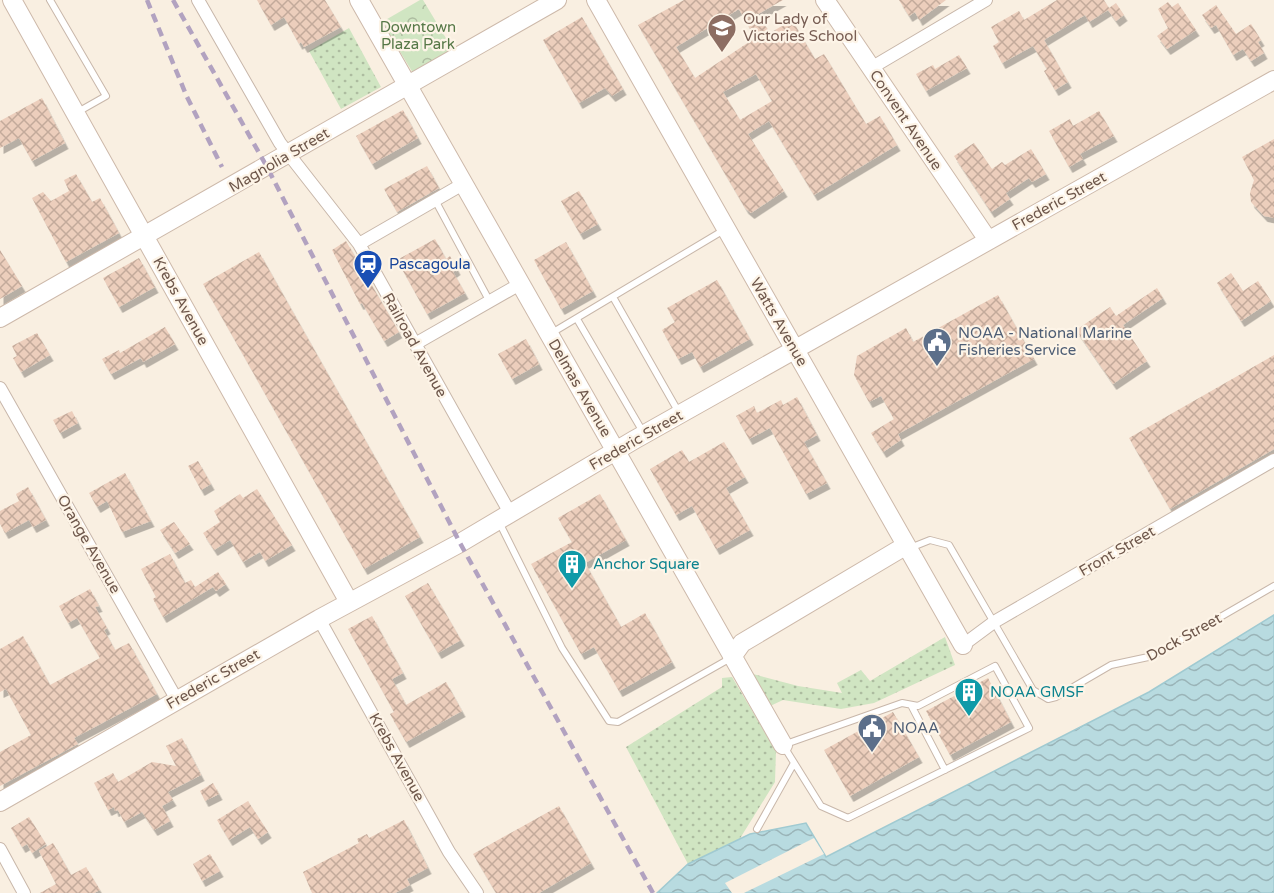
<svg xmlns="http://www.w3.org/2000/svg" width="1274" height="893" font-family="'Varela Round',sans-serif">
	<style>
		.grass { fill: url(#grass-dots) }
		.park { fill: url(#park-crowns) }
		.water { fill: url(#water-waves); stroke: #a0cad1; stroke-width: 1.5 }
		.pier { fill: #f9efe1 }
		.building { fill: url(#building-cross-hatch); fill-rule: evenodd; filter: url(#shadow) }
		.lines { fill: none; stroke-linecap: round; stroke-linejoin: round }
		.lane-casing { stroke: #c8b7aa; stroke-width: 8 }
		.street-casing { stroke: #c8b7aa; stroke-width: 14 }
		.secondary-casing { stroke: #cdb9aa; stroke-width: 20 }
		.lane { stroke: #fff; stroke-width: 6 }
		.street { stroke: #fff; stroke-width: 12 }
		.secondary { stroke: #fff; stroke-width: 18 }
		.rail { stroke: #b2a2c0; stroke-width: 4.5; stroke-dasharray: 9 6; stroke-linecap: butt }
		.labels { text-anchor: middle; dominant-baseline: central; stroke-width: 4.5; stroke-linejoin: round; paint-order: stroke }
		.education-label { font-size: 15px; fill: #785e54; stroke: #fdf4e7; text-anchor: start }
		.park-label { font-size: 15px; fill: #567847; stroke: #fdf4e7 }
		.street-label { font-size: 15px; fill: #6e574b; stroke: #fdf4e7 }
		.transit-label { font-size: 15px; fill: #164399; stroke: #fdf4e7; text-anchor: start }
		.service-label { font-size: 15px; fill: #4e5e75; stroke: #fdf4e7; text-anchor: start }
		.culture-label { font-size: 15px; fill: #0d838f; stroke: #fdf4e7; text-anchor: start }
	</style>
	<defs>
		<pattern id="grass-dots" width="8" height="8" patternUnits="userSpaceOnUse" patternTransform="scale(1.5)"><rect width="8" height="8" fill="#d0e5c2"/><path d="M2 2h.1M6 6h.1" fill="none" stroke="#adbca0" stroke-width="1.8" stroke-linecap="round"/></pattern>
		<pattern id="park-crowns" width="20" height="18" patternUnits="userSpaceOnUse" patternTransform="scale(1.5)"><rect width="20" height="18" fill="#d0e5c2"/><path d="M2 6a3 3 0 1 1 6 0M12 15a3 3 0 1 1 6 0" fill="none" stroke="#adbca0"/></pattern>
		<pattern id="water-waves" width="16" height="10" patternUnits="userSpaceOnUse" patternTransform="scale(1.5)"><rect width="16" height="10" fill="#b8dbe0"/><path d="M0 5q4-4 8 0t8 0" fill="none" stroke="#9ab4b8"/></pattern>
		<pattern id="building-cross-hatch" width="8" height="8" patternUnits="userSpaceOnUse" patternTransform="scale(1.5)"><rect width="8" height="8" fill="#eccebc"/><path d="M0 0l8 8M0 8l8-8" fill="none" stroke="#c3aa9b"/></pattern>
		<filter id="shadow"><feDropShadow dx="3.5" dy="6" stdDeviation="0" flood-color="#0004"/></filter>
	</defs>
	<rect width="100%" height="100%" fill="#f9efe1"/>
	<path class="grass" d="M349,28L381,87L341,109L309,51Z
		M945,637L955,665L874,703L841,709L783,700L768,707L753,674L798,686L842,693L837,683L861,670L870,681Z
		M732,677L776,751L775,782L739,840L688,864L626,747L722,687V678Z"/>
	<path class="park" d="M420,0H423L453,50L413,73L382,22Z"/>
	<path class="water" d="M1274,615V893H657L688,864L750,834L806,823L826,857L1149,692Z"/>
	<path class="pier" d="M814,838L824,854L744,893H732L725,883Z"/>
	<path class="building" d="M257,0H325L341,27L304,47L301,42L299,44L284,17L271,25Z
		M684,0H783L758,14L770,33L792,20L815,59L824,54L866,124L880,116L897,145L814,195L769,121L748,134L784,191L751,213L745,208L638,25ZM739,9L755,38L695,78L676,47ZM756,74L772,101L740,120L723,92Z
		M899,0H946L919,20L915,12L909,16Z
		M1057,0H1104L1109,8L1116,3L1124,15L1116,21L1108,10L1089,22L1085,15L1044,40L1068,82L1055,90L1044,71L1047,69L1033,46L1002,63L993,46L999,42L991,27L1019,11L1024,20Z
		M1168,2L1172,7L1178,3L1196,30L1167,49L1157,36L1168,28L1158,9Z
		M1216,5L1236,34L1251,24L1261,40L1258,42L1264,53L1251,61L1243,49L1233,55L1216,25L1211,28L1202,15Z
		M582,17L623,89L612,96L605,88L579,103L543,40Z
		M959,55L967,68L926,91L916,74L933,65L935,69Z
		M42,98L65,143L32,161L19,138L0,148V121Z
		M403,110L418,138L372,164L356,136Z
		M1099,111L1114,136L1080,154L1083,159L1069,167L1049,131L1070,119L1073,126Z
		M1274,139V218L1264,216L1251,202L1250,193L1254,180L1242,157Z
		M974,143L992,169L1002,162L1005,165L1031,149L1046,174L1032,182L1029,178L1006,193L1010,199L991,212L954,156Z
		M427,166L439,188L397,212L384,189Z
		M76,174L92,202L100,198L119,233L66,262L32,198L43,192L51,201L69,191L64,180Z
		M579,191L598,224L580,234L561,201Z
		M435,239L446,259L450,256L457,269L453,272L465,293L427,314L397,260Z
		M346,241L399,332L384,341L362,303L360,304L332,250Z
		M566,242L593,291L561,309L534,260Z
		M0,250L22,286L0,299Z
		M259,252L420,537L364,569L203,284Z
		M139,258L155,287L119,307L103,278Z
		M1231,273L1243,291L1258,281L1271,301L1241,321L1217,283Z
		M717,280L750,339L700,367L692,352L678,359L662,330L675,322L667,308Z
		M1157,288L1163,298L1123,325L1147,361L1113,384L1076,330L1110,307L1116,316Z
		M998,295L1034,359L898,434L901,440L883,452L871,433L894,419L881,396L869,402L854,375L857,356L906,328L913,342Z
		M165,327L175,344L143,362L141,358L111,374L102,359L119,350L120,353Z
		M37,333L50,355L21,372L13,358L17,356L12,346Z
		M526,339L539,364L512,379L498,354Z
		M1274,355V449L1170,509L1129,438Z
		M797,397L817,435L804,442L827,483L806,494L770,428L749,439L736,416L754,406L757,413L781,400L783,405Z
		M72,411L78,423L60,433L53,420Z
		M724,442L745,477L726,488L750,530L716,549L692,506L676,515L650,469L682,450L689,462Z
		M198,461L211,484L201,490L188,466Z
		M125,473L151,521L122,532L107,501L97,507L89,493Z
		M28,487L46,520L33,527L29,520L5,533L0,524V511L19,501L16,494Z
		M257,489L292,545L265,561L260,552L243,562L230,540L214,550L203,533L220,522L214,511L240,494L243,498Z
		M600,494L626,540L585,563L621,627L645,613L672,662L619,691L594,647L581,654L531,564L572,542L558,518Z
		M174,522L190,544L175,553L160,530Z
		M170,554L185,583L191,580L195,587L218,572L226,584L216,591L213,587L163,617L153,599L156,597L141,569Z
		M428,583L461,640L438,653L405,596Z
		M90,589L99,606L95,607L107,628L104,630L115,650L129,643L157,694L74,738L78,744L0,786V752L31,735L6,689L0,692V649L23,636L50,685L100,658L77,618L68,623L59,606Z
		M372,616L403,673L392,679L406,705L446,682L462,711L406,742L390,714L394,712L348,629Z
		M988,678L1011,722L950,755L926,711Z
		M893,712L919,757L850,796L824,750Z
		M182,738L201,775L168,792L173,800L162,806L170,821L154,830L142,812L124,822L118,810L115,811L114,807L108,810L94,783L113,773L118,782L152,762L176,766L166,746Z
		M213,783L219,794L205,801L200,791Z
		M248,801L268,832L258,839L250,827L229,840L217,820Z
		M559,806L591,863L539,893H496L473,854Z
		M29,817L46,844L32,853L27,844L22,847L11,828Z
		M404,820L428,868L407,879L410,885L395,893H312L303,872L359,843L357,839L367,834L369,838Z
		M53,843L71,875L86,867L100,890L94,893H40L56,884L39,851Z
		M210,854L220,871L202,881L193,864Z"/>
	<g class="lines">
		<g class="lane-casing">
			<path id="lane" d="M50,0L106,96L76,113
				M435,200L490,302
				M613,297L678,411
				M577,319L643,432
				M550,334L724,230
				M499,522L562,648L609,721L618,722L729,659
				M910,548L930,540L949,545L1033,690L1048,699L1056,697L1111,665L1153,656L1274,586
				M995,666L1029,728L848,818L821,806L783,745L902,703L918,706Z
				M911,705L945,770
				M757,829L794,763"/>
		</g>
		<g class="street-casing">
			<path id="street" d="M198,0L280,143L359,244L510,513
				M871,68L986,0
				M359,244L463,184
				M415,344L520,284
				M0,388L177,700
				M319,619L449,852L477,893
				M963,645L994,622L1274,460
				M0,849L24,893"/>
		</g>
		<g class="secondary-casing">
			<path id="secondary" d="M12,0L349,602
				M359,0L783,745
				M596,0L963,645
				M825,0L988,240
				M0,318L557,0
				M732,657L742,643L905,546
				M0,802L319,619L460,543L634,440L1274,80"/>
		</g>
		<use href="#lane" class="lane"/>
		<use href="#street" class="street"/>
		<use href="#secondary" class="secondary"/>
		<path class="rail" d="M147,0L187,97L222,167
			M173,0L267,167L460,543L653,893"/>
	</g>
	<defs>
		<g id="school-pin" transform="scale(1.5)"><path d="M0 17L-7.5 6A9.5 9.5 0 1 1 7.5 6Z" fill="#8d6e63" stroke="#fdf4e7"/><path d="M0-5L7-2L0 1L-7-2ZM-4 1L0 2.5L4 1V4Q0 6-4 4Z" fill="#fff"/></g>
		<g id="station-pin" transform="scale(1.5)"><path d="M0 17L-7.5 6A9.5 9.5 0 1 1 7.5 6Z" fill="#1a4fb4" stroke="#fdf4e7"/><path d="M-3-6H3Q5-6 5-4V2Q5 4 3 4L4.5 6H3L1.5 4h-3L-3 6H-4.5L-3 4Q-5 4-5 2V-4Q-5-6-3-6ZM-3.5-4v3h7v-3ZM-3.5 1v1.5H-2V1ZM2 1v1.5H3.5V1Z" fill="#fff"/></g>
		<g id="civic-pin" transform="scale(1.5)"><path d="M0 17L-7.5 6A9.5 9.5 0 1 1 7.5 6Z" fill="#5c6f8a" stroke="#fdf4e7"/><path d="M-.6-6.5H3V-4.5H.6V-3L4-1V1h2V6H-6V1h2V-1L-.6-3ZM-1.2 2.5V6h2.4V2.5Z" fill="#fff"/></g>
		<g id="building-pin" transform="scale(1.5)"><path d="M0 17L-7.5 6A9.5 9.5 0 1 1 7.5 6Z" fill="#0f9aa8" stroke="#fdf4e7"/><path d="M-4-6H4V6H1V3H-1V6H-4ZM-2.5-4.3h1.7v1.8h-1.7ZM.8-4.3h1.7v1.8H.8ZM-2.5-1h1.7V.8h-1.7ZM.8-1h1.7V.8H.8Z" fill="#fff"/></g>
	</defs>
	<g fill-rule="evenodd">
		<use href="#school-pin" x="722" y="28"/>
		<use href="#station-pin" x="368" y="264"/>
		<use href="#civic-pin" x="937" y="342"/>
		<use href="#building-pin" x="572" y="564"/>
		<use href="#building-pin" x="969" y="692"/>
		<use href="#civic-pin" x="872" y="728"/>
	</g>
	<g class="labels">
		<g class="education-label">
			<text x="743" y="19">Our Lady of<tspan x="743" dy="17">Victories School</tspan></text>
		</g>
		<g class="park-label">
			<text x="418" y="27">Downtown<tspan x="418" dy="17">Plaza Park</tspan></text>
		</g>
		<g class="street-label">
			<text transform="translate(906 120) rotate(56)">Convent Avenue</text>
			<text transform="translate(279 160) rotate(-30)">Magnolia Street</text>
			<text transform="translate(1059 201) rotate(-29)">Frederic Street</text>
			<text transform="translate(181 301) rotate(61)">Krebs Avenue</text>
			<text transform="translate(779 322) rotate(60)">Watts Avenue</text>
			<text transform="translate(415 345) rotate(61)">Railroad Avenue</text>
			<text transform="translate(580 388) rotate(60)">Delmas Avenue</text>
			<text transform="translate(636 440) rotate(-30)">Frederic Street</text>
			<text transform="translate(89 544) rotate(60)">Orange Avenue</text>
			<text transform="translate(1117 551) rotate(-30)">Front Street</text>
			<text transform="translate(1184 637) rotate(-29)">Dock Street</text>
			<text transform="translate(213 679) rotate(-30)">Frederic Street</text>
			<text transform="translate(397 757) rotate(61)">Krebs Avenue</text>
		</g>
		<g class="transit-label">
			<text x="389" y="264">Pascagoula</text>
		</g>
		<g class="service-label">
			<text x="958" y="333">NOAA - National Marine<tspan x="958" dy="17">Fisheries Service</tspan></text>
			<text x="893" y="728">NOAA</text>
		</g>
		<g class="culture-label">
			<text x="593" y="564">Anchor Square</text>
			<text x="990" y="692">NOAA GMSF</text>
		</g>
	</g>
</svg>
